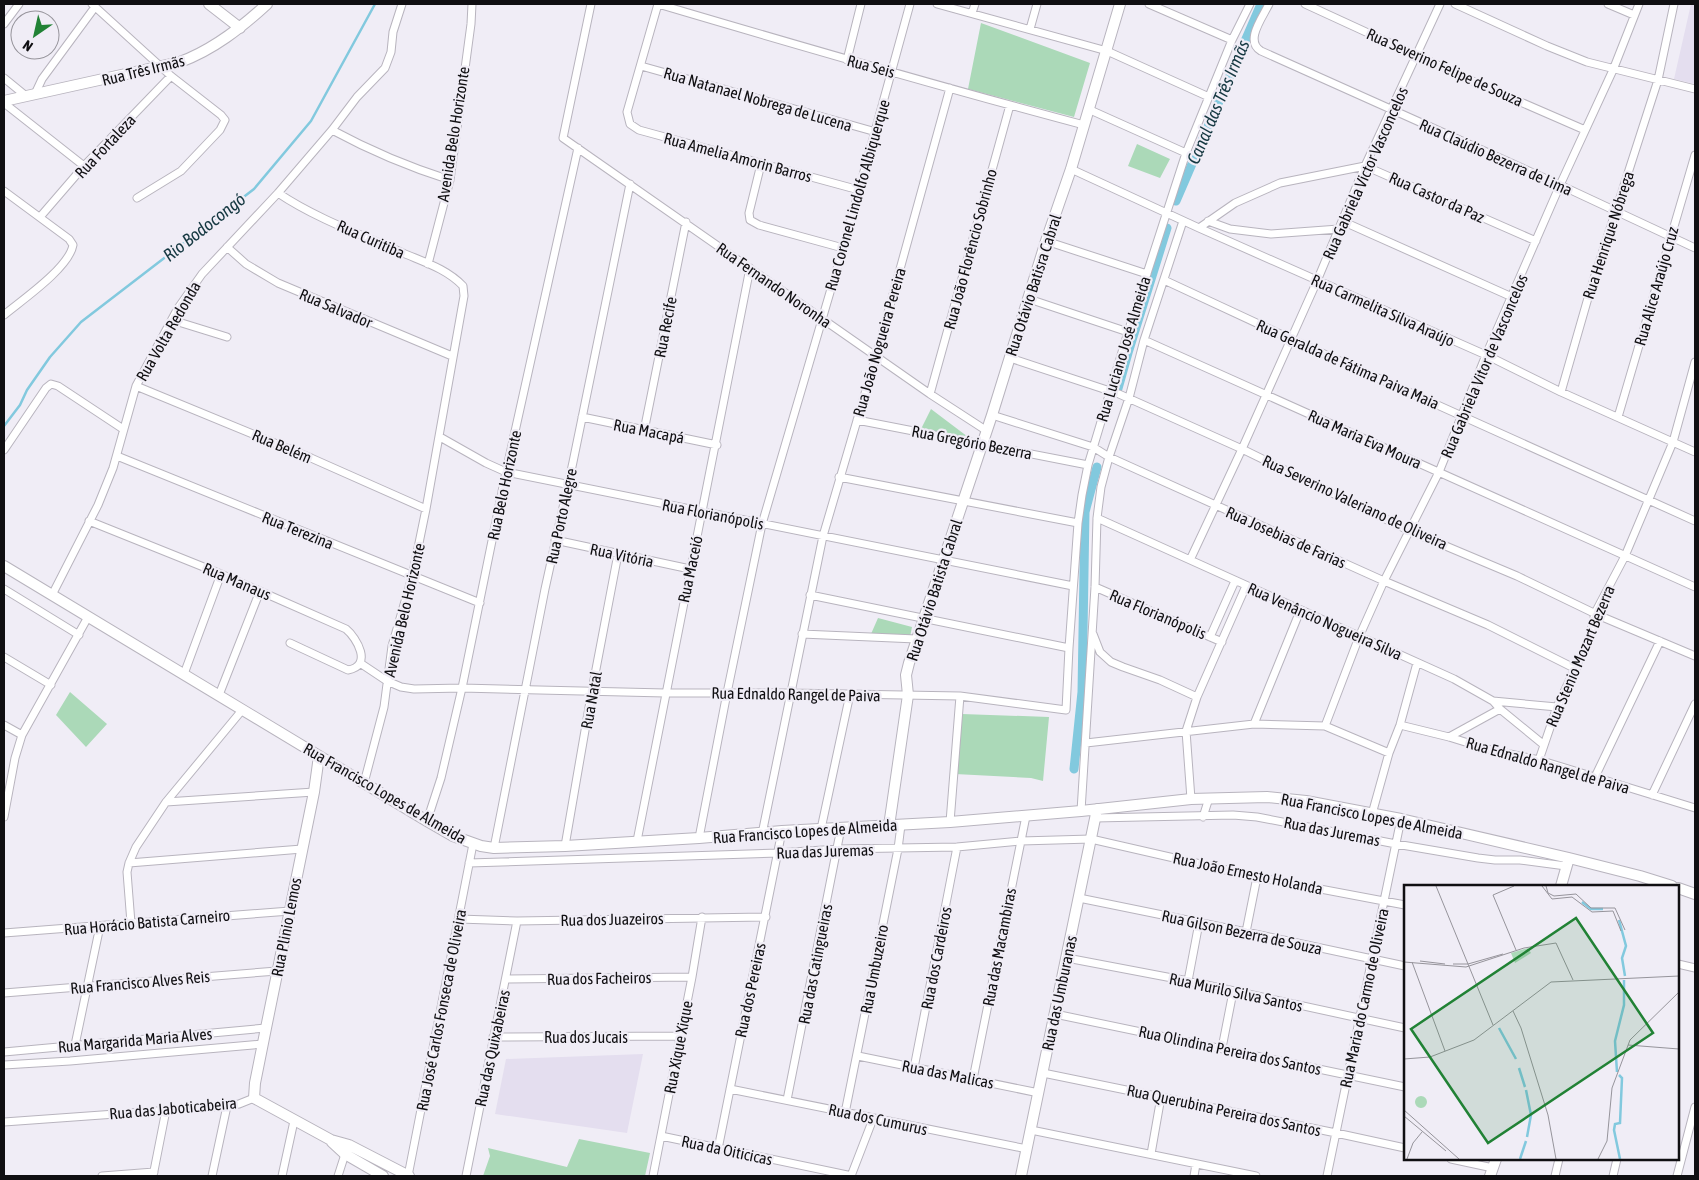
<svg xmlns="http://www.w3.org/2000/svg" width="1699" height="1180" font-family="'Asap Condensed',sans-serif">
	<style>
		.built { fill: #e4deef }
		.green { fill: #abd9b8 }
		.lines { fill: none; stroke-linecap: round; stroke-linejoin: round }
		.stream { stroke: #82c9de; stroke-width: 2.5 }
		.canal { stroke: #82c9de; stroke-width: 9 }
		.street-casing { stroke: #b8b4be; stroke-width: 9 }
		.secondary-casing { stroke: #b8b4be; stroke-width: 12 }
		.street { stroke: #fff; stroke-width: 7 }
		.secondary { stroke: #fff; stroke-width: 10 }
		.labels { text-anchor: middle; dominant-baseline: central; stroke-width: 4.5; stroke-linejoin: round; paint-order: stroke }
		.street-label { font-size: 16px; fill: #100f12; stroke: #f0edf6 }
		.water-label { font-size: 18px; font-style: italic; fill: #153841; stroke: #f0edf6 }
		.inset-river { fill: none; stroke: #82c9de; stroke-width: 2.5 }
		.inset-road { fill: none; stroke: #96949b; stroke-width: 1 }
		.view { fill: #218235; fill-opacity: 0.15; stroke: #218235; stroke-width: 2.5 }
		.inset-edge { fill: none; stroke: #100f12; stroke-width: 2.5 }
	</style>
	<rect width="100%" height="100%" fill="#f0edf6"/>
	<path class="built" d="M1691,4H1695V84L1674,79Z
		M643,1054L627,1133L495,1114L506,1059Z"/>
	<path class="green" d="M981,23L1090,63L1074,117L968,89Z
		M1137,144L1170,159L1160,178L1128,166Z
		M931,409L976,443L920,431Z
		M878,618L912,627L910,637L871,634Z
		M70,692L107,724L86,747L56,715Z
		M962,714L1049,717L1043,781L1031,778L955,774Z
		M579,1139L650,1153L645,1176H483L490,1156L488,1148L567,1167Z"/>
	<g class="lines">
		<path class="stream" d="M4,426L20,405L27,390L50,357L81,322L254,189L311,121L375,4"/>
		<path class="canal" d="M1176,201L1261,4
			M1117,392L1128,353L1167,228
			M1074,769L1082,692L1085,512L1097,467"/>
		<g class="street-casing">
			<path id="street" d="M92,4L171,76L221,115L225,120L220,130L181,171L137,198
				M591,4L563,138L930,394L987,431
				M658,4C800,46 941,87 1084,125
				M658,4L627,112L630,124L639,130L859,190
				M937,4L1107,51L1209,97
				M1149,4L1232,40
				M1269,4C1263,17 1244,41 1261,51L1560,185L1695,248
				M1305,4L1479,84L1585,130
				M1455,4L1547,46L1587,62L1695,89
				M1608,4L1634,15
				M972,13L975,4
				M4,24L19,4
				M1030,29L1037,4
				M847,60L861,4
				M641,66L876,132
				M4,78L26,96
				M35,94L42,79L95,7
				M4,103L84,166
				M1088,109L1186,153
				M332,130C369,150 409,167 450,180
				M761,164L749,213L750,220L759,225L843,248
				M1071,169L1199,228L1486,355L1561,392L1695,452
				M4,191L69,239L73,245C69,268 22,300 4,315
				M278,193C315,218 362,235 403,253C424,262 447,269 463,286L464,296L426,509L412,577L392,646L384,707L364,783
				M40,217L84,166L171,76
				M1208,221L1230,229L1271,234L1339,229
				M1342,221L1512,297
				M1199,228L1235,203L1280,183L1365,166L1536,241
				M1046,241L1147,274
				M227,247L246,264L278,283L452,356
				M428,264L450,180L471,24L472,4
				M1164,280L1291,339L1695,521
				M1029,299L1128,332
				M172,320L227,337
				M1144,340L1695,587
				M1010,358L1119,394L1242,449L1410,531L1517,576L1600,616L1695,656
				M136,386L311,458L426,509
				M1561,392L1590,291L1658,80L1674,4
				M930,394L1010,105
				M992,415L1093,447L1109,457L1384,581L1488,625L1576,669
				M582,417L717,445
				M1618,417L1695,155
				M857,420L1088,465
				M644,431L686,222
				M440,437L486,463L506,472L1073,586
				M4,450L46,388L51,384L58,386L123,429
				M117,456L480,603
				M839,477L1078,523
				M1097,518L1454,679L1493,701L1557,707
				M89,521L221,574L346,629C357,638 373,666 348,670L290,643
				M555,540L690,569
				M1190,560L1242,449L1317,281L1365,166L1440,4
				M1095,587L1222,642
				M4,589L79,635
				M52,595L98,505L113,468L136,386L178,308L202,274L278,193L332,130L357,97L385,68L391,52L393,32L402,4
				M810,595L1069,648
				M802,634L916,639
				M1093,634L1100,652L1111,662L1123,667L1160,680L1197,697
				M1210,637L1235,581
				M4,657L51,685
				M360,663L387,681L401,687L414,689L462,688L665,693H790L960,696L1066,710L1069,648L1078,523L1082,495L1088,465L1128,332L1186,153L1232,40L1250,4
				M184,674L221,574
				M219,695L260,591
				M1493,701L1500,709L1544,745
				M1254,724L1300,611
				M4,725L22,735
				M1400,725L1449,737L1491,750L1539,760L1695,808
				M1325,726L1359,637L1384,581L1439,472L1486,355L1560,185L1613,70L1639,4
				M1449,737L1500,709
				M1086,743L1254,724L1325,726L1389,753
				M1539,760L1557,707L1589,639L1595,613L1625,556L1673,442L1695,362
				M1595,777L1660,641
				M1652,795L1695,704
				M1191,799L1186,731L1197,697L1246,586
				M166,802L314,792
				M1081,811L1095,587L1097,518L1101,487L1109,457L1129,398L1144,340L1183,221
				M1372,814L1389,753L1400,725L1417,663
				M4,817L15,758L22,735L88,617
				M1203,817L1209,798
				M1095,818L1233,815L1257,817L1396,844L1478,858L1495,860H1520L1566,866
				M427,821L441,778L462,688L506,472L578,148
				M950,822L960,696
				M821,829L850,694
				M762,834L823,536L876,356L950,88
				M699,838L727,693L762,524L843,248L910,4
				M637,841C673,650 714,459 750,268
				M565,846L592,690L618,554
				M494,848L545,589L573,462L630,184
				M129,863L302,849
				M469,863L778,853L838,849L957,847L1021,841L1091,839L1257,877L1405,905
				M1079,898L1246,932L1405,966
				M459,919L517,921L766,917
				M131,923L127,872L129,863L136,847L166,802L243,709
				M1246,932L1257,877
				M4,933L290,911
				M1067,958L1188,981L1405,1028
				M1678,964L1695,968
				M506,979L692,977
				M1188,981L1199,923
				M4,993L277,971
				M1055,1014L1405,1087
				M493,1037L680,1036
				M75,1045L100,926
				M1222,1048L1233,992
				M4,1052L266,1028
				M858,1056L1039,1093
				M4,1065L70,1061L263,1044
				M914,1068L957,847
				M1043,1073L1336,1133L1405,1148
				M973,1079L1026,816
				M730,1089L1027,1149
				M787,1100L841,828
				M845,1113L898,849L901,825
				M4,1122L227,1106L239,1104L254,1098
				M1031,1130L1256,1176
				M661,1136L852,1176
				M718,1149L782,831
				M1151,1154L1161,1097
				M1451,1159L1493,1168
				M102,1176L154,1172
				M153,1176L166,1110
				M212,1176L227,1106
				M282,1176L294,1121
				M338,1176L346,1151
				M408,1176L473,844
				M466,1176L517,921
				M653,1176L692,977L702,917
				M851,1176L873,1119
				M1194,1176L1196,1164
				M1327,1176C1352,1057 1376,938 1401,819
				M1555,1176L1559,1159
				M1613,1176L1617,1159
				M1677,1176L1695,1107"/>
		</g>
		<g class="secondary-casing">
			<path id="secondary" d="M209,4L240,28
				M4,101L180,62C213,50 241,28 267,4
				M4,566L427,821L453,836L481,846L494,848L565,846L699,838L782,831L950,822L1081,811L1191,799L1267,797L1306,801L1401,819L1569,858L1640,876L1672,886
				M319,756L314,792L266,1028L255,1083L254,1098L331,1140L349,1145L409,1176
				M889,826L908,695L906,675L909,663L992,415L1046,241L1071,169L1120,4
				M1561,886L1569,858
				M1678,888L1695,894
				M332,1142L345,1154L383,1176
				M1021,1176L1097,809
				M1490,1176L1496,1159"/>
		</g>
		<use href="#street" class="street"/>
		<use href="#secondary" class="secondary"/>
	</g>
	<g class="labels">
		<g class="street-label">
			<text transform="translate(871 66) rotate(15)">Rua Seis</text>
			<text transform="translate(1445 67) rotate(24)">Rua Severino Felipe de Souza</text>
			<text transform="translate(143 70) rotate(-14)">Rua Três Irmãs</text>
			<text transform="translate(758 99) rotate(16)">Rua Natanael Nobrega de Lucena</text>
			<text transform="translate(453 134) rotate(-81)">Avenida Belo Horizonte</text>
			<text transform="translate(105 146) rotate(-47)">Rua Fortaleza</text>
			<text transform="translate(738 157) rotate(15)">Rua Amelia Amorin Barros</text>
			<text transform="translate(1496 157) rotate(24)">Rua Claúdio Bezerra de Lima</text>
			<text transform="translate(1365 173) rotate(-66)">Rua Gabriela Victor Vasconcelos</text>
			<text transform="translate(857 195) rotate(-74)">Rua Coronel Lindolfo Albiquerque</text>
			<text transform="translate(1437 197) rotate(24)">Rua Castor da Paz</text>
			<text transform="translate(1608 235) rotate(-72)">Rua Henrique Nóbrega</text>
			<text transform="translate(371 239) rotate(24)">Rua Curitiba</text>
			<text transform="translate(970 249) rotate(-75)">Rua João Florêncio Sobrinho</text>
			<text transform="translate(774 285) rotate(35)">Rua Fernando Noronha</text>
			<text transform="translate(1033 285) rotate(-72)">Rua Otávio Batisra Cabral</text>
			<text transform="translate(1656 286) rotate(-74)">Rua Alice Araújo Cruz</text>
			<text transform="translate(336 308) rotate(23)">Rua Salvador</text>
			<text transform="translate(1383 310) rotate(24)">Rua Carmelita Silva Araújo</text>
			<text transform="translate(665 327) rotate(-79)">Rua Recife</text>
			<text transform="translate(168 331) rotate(-60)">Rua Volta Redonda</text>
			<text transform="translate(879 342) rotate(-74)">Rua João Nogueira Pereira</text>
			<text transform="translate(1123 349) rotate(-73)">Rua Luciano José Almeida</text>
			<text transform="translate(1348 364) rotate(24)">Rua Geralda de Fátima Paiva Maia</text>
			<text transform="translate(1484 366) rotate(-67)">Rua Gabriela Vitor de Vasconcelos</text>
			<text transform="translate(649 431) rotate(11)">Rua Macapá</text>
			<text transform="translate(1365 439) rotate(24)">Rua Maria Eva Moura</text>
			<text transform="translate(972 442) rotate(11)">Rua Gregório Bezerra</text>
			<text transform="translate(282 446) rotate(23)">Rua Belém</text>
			<text transform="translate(504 485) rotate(-78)">Rua Belo Horizonte</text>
			<text transform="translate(1355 502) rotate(25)">Rua Severino Valeriano de Oliveira</text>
			<text transform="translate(713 514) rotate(11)">Rua Florianópolis</text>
			<text transform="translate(561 516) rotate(-78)">Rua Porto Alegre</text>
			<text transform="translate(298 530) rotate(22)">Rua Terezina</text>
			<text transform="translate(1286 537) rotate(24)">Rua Josebias de Farias</text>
			<text transform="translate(622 555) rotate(12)">Rua Vitória</text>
			<text transform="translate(690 569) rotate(-78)">Rua Maceió</text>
			<text transform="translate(237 581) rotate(23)">Rua Manaus</text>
			<text transform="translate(934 590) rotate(-72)">Rua Otávio Batista Cabral</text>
			<text transform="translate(404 610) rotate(-77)">Avenida Belo Horizonte</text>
			<text transform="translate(1158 614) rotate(23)">Rua Florianópolis</text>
			<text transform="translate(1325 621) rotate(24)">Rua Venâncio Nogueira Silva</text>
			<text transform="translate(1580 656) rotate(-67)">Rua Stenio Mozart Bezerra</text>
			<text transform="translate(796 694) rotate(1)">Rua Ednaldo Rangel de Paiva</text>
			<text transform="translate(591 700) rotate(-80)">Rua Natal</text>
			<text transform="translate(1548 765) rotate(16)">Rua Ednaldo Rangel de Paiva</text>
			<text transform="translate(385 793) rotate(30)">Rua Francisco Lopes de Almeida</text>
			<text transform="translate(1372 816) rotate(11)">Rua Francisco Lopes de Almeida</text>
			<text transform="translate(805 831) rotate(-4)">Rua Francisco Lopes de Almeida</text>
			<text transform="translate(1332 831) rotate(11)">Rua das Juremas</text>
			<text transform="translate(825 851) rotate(-2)">Rua das Juremas</text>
			<text transform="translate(1248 873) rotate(12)">Rua João Ernesto Holanda</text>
			<text transform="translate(612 919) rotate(-1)">Rua dos Juazeiros</text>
			<text transform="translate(147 922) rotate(-5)">Rua Horácio Batista Carneiro</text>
			<text transform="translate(286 927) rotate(-79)">Rua Plinio Lemos</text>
			<text transform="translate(1242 932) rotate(12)">Rua Gilson Bezerra de Souza</text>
			<text transform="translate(999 947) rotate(-79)">Rua das Macambiras</text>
			<text transform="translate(936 958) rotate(-79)">Rua dos Cardeiros</text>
			<text transform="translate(815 964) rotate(-79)">Rua das Catingueiras</text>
			<text transform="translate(874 969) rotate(-79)">Rua Umbuzeiro</text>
			<text transform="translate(599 978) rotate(-1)">Rua dos Facheiros</text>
			<text transform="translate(140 982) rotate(-5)">Rua Francisco Alves Reis</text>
			<text transform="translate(750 990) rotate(-78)">Rua dos Pereiras</text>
			<text transform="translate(1236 992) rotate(12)">Rua Murilo Silva Santos</text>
			<text transform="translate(1059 993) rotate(-78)">Rua das Umburanas</text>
			<text transform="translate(1364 998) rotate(-78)">Rua Maria do Carmo de Oliveira</text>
			<text transform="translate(441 1010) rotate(-79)">Rua José Carlos Fonseca de Oliveira</text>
			<text x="586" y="1037">Rua dos Jucais</text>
			<text transform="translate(135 1040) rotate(-5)">Rua Margarida Maria Alves</text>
			<text transform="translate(678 1047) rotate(-79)">Rua Xique Xique</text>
			<text transform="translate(492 1048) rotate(-78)">Rua das Quixabeiras</text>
			<text transform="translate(1230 1050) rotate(12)">Rua Olindina Pereira dos Santos</text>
			<text transform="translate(948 1074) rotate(11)">Rua das Malicas</text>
			<text transform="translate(173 1108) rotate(-5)">Rua das Jaboticabeira</text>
			<text transform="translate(1224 1110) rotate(12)">Rua Querubina Pereira dos Santos</text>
			<text transform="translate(878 1119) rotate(12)">Rua dos Cumurus</text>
			<text transform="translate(727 1150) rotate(12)">Rua da Oiticicas</text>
		</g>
		<g class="water-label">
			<text transform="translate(1218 102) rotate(-67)">Canal das Três Irmãs</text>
			<text transform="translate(204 227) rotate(-38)">Rio Bodocongó</text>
		</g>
	</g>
	<g transform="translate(1404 885)">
		<rect width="275" height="275" fill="#f0edf6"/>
		<path d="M124,63L127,68L111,78L107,68ZM11 217a6 6 0 1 1 12 0a6 6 0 1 1-12 0Z" fill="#abd9b8"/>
		<path class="inset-river" d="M178,17L187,24H199M215,35L222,61L218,73L221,91M95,143L112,174M115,183L121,202M213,187L211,156L220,120V95M215,190L218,193L216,238L211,239L210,245L216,274M122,205L127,230L123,252M116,274L122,256"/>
		<path class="inset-road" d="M32,1L89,140M110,1L89,10L112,65M138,1L148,14L168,12L188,27L209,26L217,46M142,1L144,8L150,11L172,9L187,23H211L221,45M16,76L41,79M0,77L62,82L120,63L152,58L169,95M8,77L41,166M49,79H64L99,69M109,126L117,143L144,230L152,274M224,160L275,164M0,174L26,172L70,155L147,97L275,91M0,225L55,274M0,231L42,266M3,274L9,258L18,247M194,274L203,256L208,203L226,155L275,107"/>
		<path class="view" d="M172,33L249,148L84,258L7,144Z"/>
		<rect width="275" height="275" class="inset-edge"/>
	</g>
	<rect width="1699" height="1180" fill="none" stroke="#100f12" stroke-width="10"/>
	<g transform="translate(35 35) rotate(214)"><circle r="24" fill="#f0edf6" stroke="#96949b"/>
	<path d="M0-4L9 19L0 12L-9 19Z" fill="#218235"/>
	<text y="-8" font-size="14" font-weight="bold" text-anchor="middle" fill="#100f12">N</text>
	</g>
</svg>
